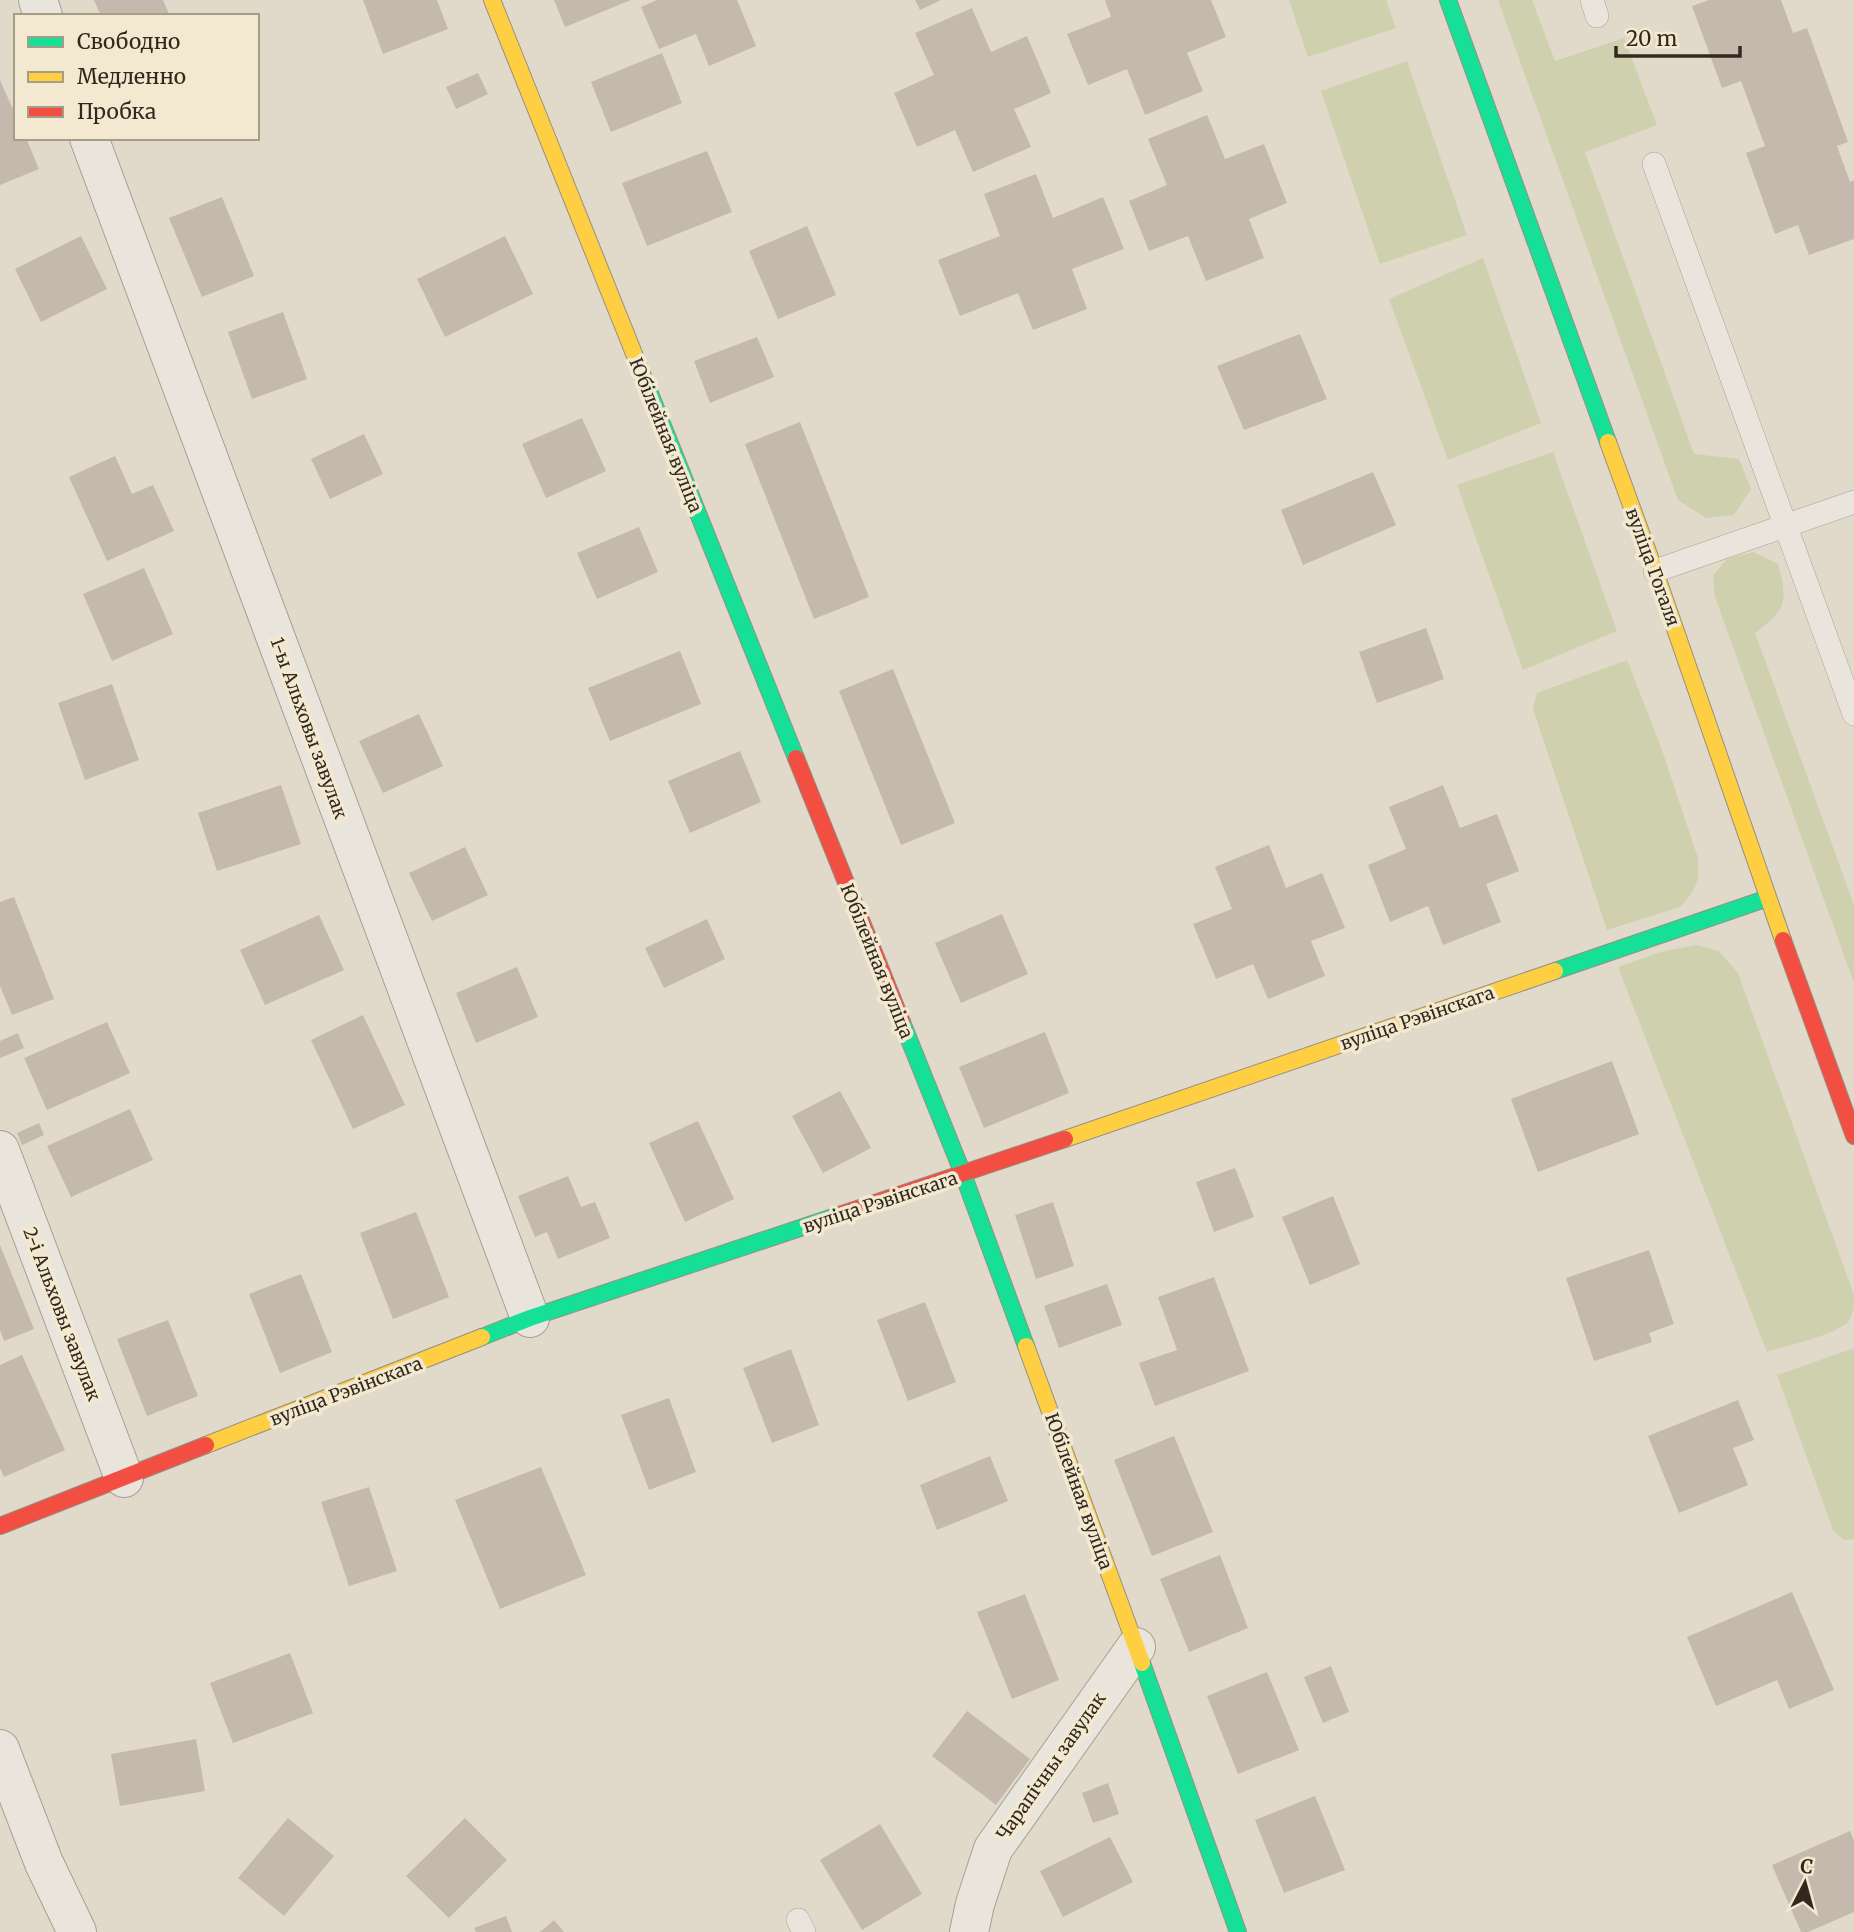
<svg xmlns="http://www.w3.org/2000/svg" width="1854" height="1932" font-family="Merriweather,serif">
	<style>
		.green { fill: #cfd0ad }
		.building { fill: #c4b9ac }
		.lines { fill: none; stroke-linecap: round; stroke-linejoin: round }
		.lane-casing { stroke: #a69f94; stroke-width: 24 }
		.street-casing { stroke: #a69f94; stroke-width: 40 }
		.fast-casing { stroke: #958f84; stroke-width: 18 }
		.slow-casing { stroke: #958f84; stroke-width: 18 }
		.jam-casing { stroke: #958f84; stroke-width: 18 }
		.lane { stroke: #eae5dc; stroke-width: 23 }
		.street { stroke: #eae5dc; stroke-width: 38 }
		.fast { stroke: #16e098; stroke-width: 16 }
		.slow { stroke: #ffcf43; stroke-width: 16 }
		.jam { stroke: #f24e42; stroke-width: 16 }
		.labels { text-anchor: middle; dominant-baseline: central; stroke-width: 7; stroke-linejoin: round; paint-order: stroke }
		.street-label { font-size: 18px; fill: #33281d; stroke: #f2e9d0 }
	</style>
	<rect width="100%" height="100%" fill="#e1daca"/>
	<path class="green" d="M1289,0H1386L1396,28L1308,57Z
		M1498,0H1532L1555,61L1624,38L1657,125L1585,152L1694,454L1739,459L1751,489L1734,515L1706,518L1678,500Z
		M1407,61L1467,235L1380,264L1321,91Z
		M1483,258L1541,423L1448,460L1389,299Z
		M1553,452L1617,631L1523,670L1457,485Z
		M1753,552L1778,564C1788,602 1787,609 1755,633L1854,905V983L1715,597L1713,575L1727,559Z
		M1627,660L1661,747L1698,858V879L1692,893L1680,907L1607,930L1533,709L1537,693Z
		M1696,945L1719,951L1738,973L1854,1295C1854,1304 1854,1315 1848,1322C1833,1336 1788,1345 1767,1352L1618,967L1661,952Z
		M1854,1348V1539L1844,1540L1833,1530L1777,1375Z"/>
	<path class="building" d="M94,0H163L170,16H101Z
		M363,0H437L448,29L383,54Z
		M554,0H631L565,27Z
		M657,0H737L756,46L709,66L696,34L659,49L641,7Z
		M915,0H941L920,10Z
		M1105,0H1211L1226,37L1187,53L1203,91L1145,115L1127,69L1088,85L1067,34L1111,17Z
		M1709,0H1781L1793,33L1807,28L1848,142L1837,146L1850,182L1854,180V239L1809,255L1798,225L1775,234L1746,153L1765,146L1741,81L1722,88L1692,6Z
		M972,8L991,52L1027,36L1051,93L1014,109L1031,147L973,172L955,130L917,147L894,93L934,75L915,33Z
		M662,53L682,103L611,132L591,82Z
		M478,73L488,94L456,109L446,87Z
		M0,80L16,116V138H26L39,169L0,185Z
		M1207,115L1225,159L1264,144L1287,203L1249,219L1264,258L1206,281L1188,236L1149,251L1129,201L1167,185L1148,139Z
		M707,151L732,212L647,246L622,183Z
		M1036,174L1053,218L1103,197L1124,249L1072,269L1087,309L1033,330L1018,293L960,316L938,260L1000,236L984,194Z
		M222,197L254,276L202,297L169,218Z
		M807,226L836,295L778,319L749,251Z
		M81,236L107,289L41,322L15,269Z
		M505,236L533,294L445,337L417,279Z
		M283,312L307,379L252,399L228,332Z
		M1300,334L1327,399L1244,430L1217,366Z
		M757,337L774,377L710,403L694,361Z
		M582,418L606,471L546,498L522,444Z
		M800,422L869,597L814,619L745,444Z
		M364,434L383,474L330,499L311,459Z
		M115,456L132,494L153,485L174,531L107,561L69,477Z
		M1373,472L1396,525L1303,565L1281,510Z
		M639,527L658,572L597,599L577,553Z
		M144,568L173,634L112,661L83,594Z
		M1426,628L1444,679L1377,703L1359,652Z
		M680,651L701,704L610,741L588,688Z
		M893,669L955,823L901,845L839,691Z
		M112,684L139,760L85,780L58,703Z
		M419,714L443,766L383,793L359,741Z
		M740,751L761,802L690,833L668,781Z
		M281,785L301,844L217,871L198,813Z
		M1443,785L1460,828L1497,814L1519,871L1486,884L1501,922L1443,945L1428,906L1390,922L1368,865L1406,849L1389,807Z
		M1269,845L1286,888L1322,873L1345,928L1311,941L1325,976L1268,999L1253,964L1216,979L1193,924L1232,909L1215,867Z
		M465,847L488,895L432,921L409,873Z
		M14,897L54,999L12,1015L0,986V902Z
		M1002,914L1028,974L961,1003L935,943Z
		M319,915L344,970L265,1005L240,950Z
		M707,919L725,959L664,988L645,948Z
		M517,967L538,1017L476,1043L456,993Z
		M363,1015L405,1105L353,1129L311,1040Z
		M107,1022L130,1073L47,1110L24,1058Z
		M1045,1032L1069,1093L984,1128L959,1067Z
		M18,1033L24,1048L0,1058V1041Z
		M1612,1061L1639,1134L1538,1172L1511,1099Z
		M840,1091L871,1148L823,1173L792,1116Z
		M130,1109L153,1160L71,1197L47,1146Z
		M698,1121L734,1199L685,1222L649,1143Z
		M39,1123L44,1135L22,1145L17,1133Z
		M1235,1168L1254,1217L1214,1232L1196,1182Z
		M568,1176L581,1207L595,1202L610,1238L558,1259L547,1232L535,1237L518,1196Z
		M1333,1196L1360,1264L1310,1285L1282,1217Z
		M1053,1202L1074,1266L1036,1279L1015,1215Z
		M416,1212L449,1297L393,1319L360,1233Z
		M0,1245L34,1329L4,1341L0,1330Z
		M1649,1250L1674,1324L1649,1333L1652,1342L1594,1361L1566,1278Z
		M301,1274L332,1352L280,1373L249,1294Z
		M1214,1277L1249,1371L1155,1406L1139,1363L1177,1350L1158,1297Z
		M1107,1284L1122,1325L1059,1348L1044,1306Z
		M925,1302L956,1382L908,1401L877,1320Z
		M168,1320L198,1396L147,1416L117,1339Z
		M791,1349L819,1425L772,1443L743,1368Z
		M22,1355L65,1450L4,1477L0,1468V1365Z
		M669,1398L696,1472L649,1490L621,1415Z
		M1738,1400L1754,1440L1733,1448L1748,1485L1679,1513L1648,1436Z
		M1174,1436L1213,1532L1152,1556L1114,1460Z
		M990,1456L1008,1501L937,1530L920,1485Z
		M541,1467L586,1575L500,1609L455,1500Z
		M369,1487L397,1571L349,1586L321,1502Z
		M1220,1555L1248,1628L1189,1652L1160,1579Z
		M1792,1592L1834,1690L1789,1709L1777,1680L1716,1706L1687,1637Z
		M1025,1594L1059,1680L1012,1699L977,1612Z
		M290,1653L313,1713L233,1743L210,1683Z
		M1331,1666L1349,1712L1323,1723L1304,1677Z
		M1267,1672L1299,1750L1238,1774L1207,1696Z
		M967,1711L1030,1759L996,1805L932,1756Z
		M196,1739L205,1791L120,1806L111,1754Z
		M1108,1783L1119,1814L1093,1823L1082,1793Z
		M1315,1796L1345,1870L1284,1893L1255,1820Z
		M288,1818L334,1856L284,1916L238,1878Z
		M465,1818L507,1860L449,1918L406,1876Z
		M880,1824L922,1894L862,1930L820,1860Z
		M1850,1831L1854,1840V1912L1808,1932H1801L1772,1865Z
		M1110,1837L1133,1882L1063,1917L1040,1871Z
		M506,1916L512,1932H476L474,1928Z
		M554,1920L564,1932H540Z"/>
	<g class="lines">
		<g class="lane-casing">
			<path id="lane" d="M1592,0L1597,16
				M1654,164L1854,714
				M1655,571L1854,502
				M798,1920L804,1932"/>
		</g>
		<g class="street-casing">
			<path id="street" d="M38,0L43,16
				M89,138L530,1318
				M0,1150L124,1478
				M0,1749L44,1863L77,1932
				M969,1932L975,1904L993,1849L1136,1647"/>
		</g>
		<g class="fast-casing">
			<path id="fast" d="M1448,0L1608,442
				M641,371L796,758
				M1555,971L1768,898
				M902,1022L963,1174L1026,1346
				M482,1337L530,1318L842,1214
				M1142,1663L1238,1932"/>
		</g>
		<g class="slow-casing">
			<path id="slow" d="M492,0L641,371
				M1608,442L1655,571L1783,940
				M1065,1139L1555,971
				M1026,1346L1142,1663
				M206,1445L482,1337"/>
		</g>
		<g class="jam-casing">
			<path id="jam" d="M796,758L902,1022
				M1783,940L1854,1136
				M842,1214L1065,1139
				M0,1526L206,1445"/>
		</g>
		<use href="#lane" class="lane"/>
		<use href="#street" class="street"/>
		<use href="#fast" class="fast"/>
		<use href="#slow" class="slow"/>
		<use href="#jam" class="jam"/>
	</g>
	<g class="labels">
		<g class="street-label">
			<text transform="translate(666 435) rotate(68)">Юбілейная вуліца</text>
			<text transform="translate(1653 567) rotate(70)">вуліца Гогаля</text>
			<text transform="translate(309 728) rotate(70)">1-ы Альховы завулак</text>
			<text transform="translate(877 961) rotate(68)">Юбілейная вуліца</text>
			<text transform="translate(1417 1018) rotate(-19)">вуліца Рэвінскага</text>
			<text transform="translate(880 1202) rotate(-18)">вуліца Рэвінскага</text>
			<text transform="translate(62 1314) rotate(69)">2-і Альховы завулак</text>
			<text transform="translate(346 1391) rotate(-21)">вуліца Рэвінскага</text>
			<text transform="translate(1079 1491) rotate(70)">Юбілейная вуліца</text>
			<text transform="translate(1051 1766) rotate(-55)">Чарапічны завулак</text>
		</g>
	</g>
	<rect x="14" y="14" width="245" height="126" fill="#f2e9d0" stroke="#a69c88" stroke-width="2"/>
	<rect x="28" y="37" width="35" height="10" fill="#16e098" stroke="#a69c88" stroke-width="2"/>
	<text x="77" y="49" font-size="21" fill="#33281d">Свободно</text>
	<rect x="28" y="72" width="35" height="10" fill="#ffcf43" stroke="#a69c88" stroke-width="2"/>
	<text x="77" y="84" font-size="21" fill="#33281d">Медленно</text>
	<rect x="28" y="107" width="35" height="10" fill="#f24e42" stroke="#a69c88" stroke-width="2"/>
	<text x="77" y="119" font-size="21" fill="#33281d">Пробка</text>
	<g transform="translate(1805 1883) rotate(6)" stroke="#f2e9d0" stroke-width="5" paint-order="stroke">
	<path d="M0-5L12 26L0 18L-12 26Z" fill="#33281d"/>
	<text y="-10" font-size="19" font-weight="bold" text-anchor="middle" fill="#33281d">С</text>
	</g>
	<path d="M1616 46v10h124v-10" fill="none" stroke="#33281d" stroke-width="3.5"/>
	<text x="1626" y="46" font-size="21" fill="#33281d" stroke="#f2e9d0" stroke-width="5" paint-order="stroke">20 m</text>
</svg>
